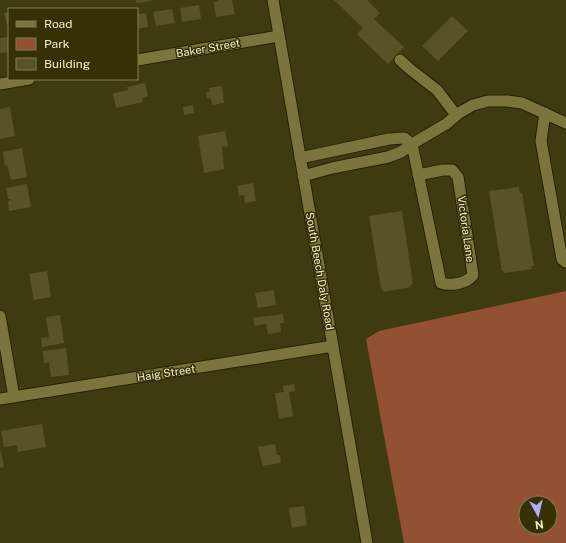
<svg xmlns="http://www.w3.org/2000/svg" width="566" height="543" font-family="'Public Sans',sans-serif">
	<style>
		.green { fill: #935133; fill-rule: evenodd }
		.building { fill: #575326 }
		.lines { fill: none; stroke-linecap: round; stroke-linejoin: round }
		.minor-casing { stroke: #252204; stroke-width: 13 }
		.minor { stroke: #7a753d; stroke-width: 11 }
		.labels { text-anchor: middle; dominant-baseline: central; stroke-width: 3; stroke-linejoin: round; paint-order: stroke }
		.street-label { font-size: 11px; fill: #f1efd2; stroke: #353104 }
	</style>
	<rect width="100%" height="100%" fill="#3f3b10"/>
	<path class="green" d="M566,291V543H404L366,339L379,331ZM526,503H550V527H526Z"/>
	<path class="building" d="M136,0H151V1L136,3Z
		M219,0H232L235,14L216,17L214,2L219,1Z
		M334,0H367L380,13L374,19L404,47L388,64L357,34L363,28Z
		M199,5L201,19L182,22L180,8Z
		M172,9L175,23L156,26L153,12Z
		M9,12V25H7L4,13Z
		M146,13L148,27L137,29V14Z
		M452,16L468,31L438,61L422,46Z
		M9,37V52L0,53V38Z
		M145,83L148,96L142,98L143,102L116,108L113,93L128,90L127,87Z
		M222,86L224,103L212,105L211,98L207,99L206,92H210L209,88Z
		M193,105L194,113L184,115L183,107Z
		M10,107L15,136L0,139V109Z
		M225,131L228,146L222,147L224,169L204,173L198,136Z
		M22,148L27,177L11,180L7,165L5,166L3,152Z
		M253,183L256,201L245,203L244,195L239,196L237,186Z
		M27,184L31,207L9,211L8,201L11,200V199H8L6,188Z
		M519,187L520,193H522L534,266H531L532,269L504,273L503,271H502L489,191Z
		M402,211L413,284L410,285L411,287L383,292V289H381L369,216Z
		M47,271L51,297L34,300L29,274Z
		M274,290L276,305L258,308L255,293Z
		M283,314L284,323H280L281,332L268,334L266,324L255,326L253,318Z
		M60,315L64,343L42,347L41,338L49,337L46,317Z
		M66,348L69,375L51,377L49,362L44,363L43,351Z
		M294,384L295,391L289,392L293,416L279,419L275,393L284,392L283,386Z
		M42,424L46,447L18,452L17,445L4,447L1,431Z
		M275,444L277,455H280L281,463L263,466L258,447Z
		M0,452H1L4,467L0,468Z
		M304,506L307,525L292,528L289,508Z"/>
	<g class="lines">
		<g class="minor-casing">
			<path id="minor" d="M273,0L367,543
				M137,60L279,36
				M400,60L411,70L437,90L456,115
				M0,84L29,79
				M545,113L541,141L562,259L566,262
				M300,158L389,139L404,138L412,144L401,152L388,157L332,168L303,176
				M418,175L443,170H452L458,177L473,275C466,284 451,286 441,283L412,144L446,124L459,113L473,105L488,101H507L522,103L566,123
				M0,316L14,397
				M0,399L333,346"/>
		</g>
		<use href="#minor" class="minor"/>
	</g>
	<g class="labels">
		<g class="street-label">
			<text transform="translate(208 48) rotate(-10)">Baker Street</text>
			<text transform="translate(466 229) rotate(82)">Victoria Lane</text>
			<text transform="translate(320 271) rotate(80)">South Beech Daly Road</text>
			<text transform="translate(166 373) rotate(-9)">Haig Street</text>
		</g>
	</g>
	<rect x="8" y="8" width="130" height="72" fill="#353104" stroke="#807d56"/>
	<rect x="16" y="21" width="20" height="6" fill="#7a753d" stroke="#807d56"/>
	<text x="44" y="28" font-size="12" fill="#f1efd2">Road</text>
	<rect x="16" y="38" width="20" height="12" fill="#935133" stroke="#807d56"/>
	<text x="44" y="48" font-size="12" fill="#f1efd2">Park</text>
	<rect x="16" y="58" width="20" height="12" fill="#575326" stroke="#807d56"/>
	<text x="44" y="68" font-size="12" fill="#f1efd2">Building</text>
	<g transform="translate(538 515) rotate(172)"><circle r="19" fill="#353104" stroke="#807d56"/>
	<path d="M0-3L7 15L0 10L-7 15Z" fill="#aeaefa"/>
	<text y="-6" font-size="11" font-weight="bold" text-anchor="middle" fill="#f1efd2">N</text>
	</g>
</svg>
